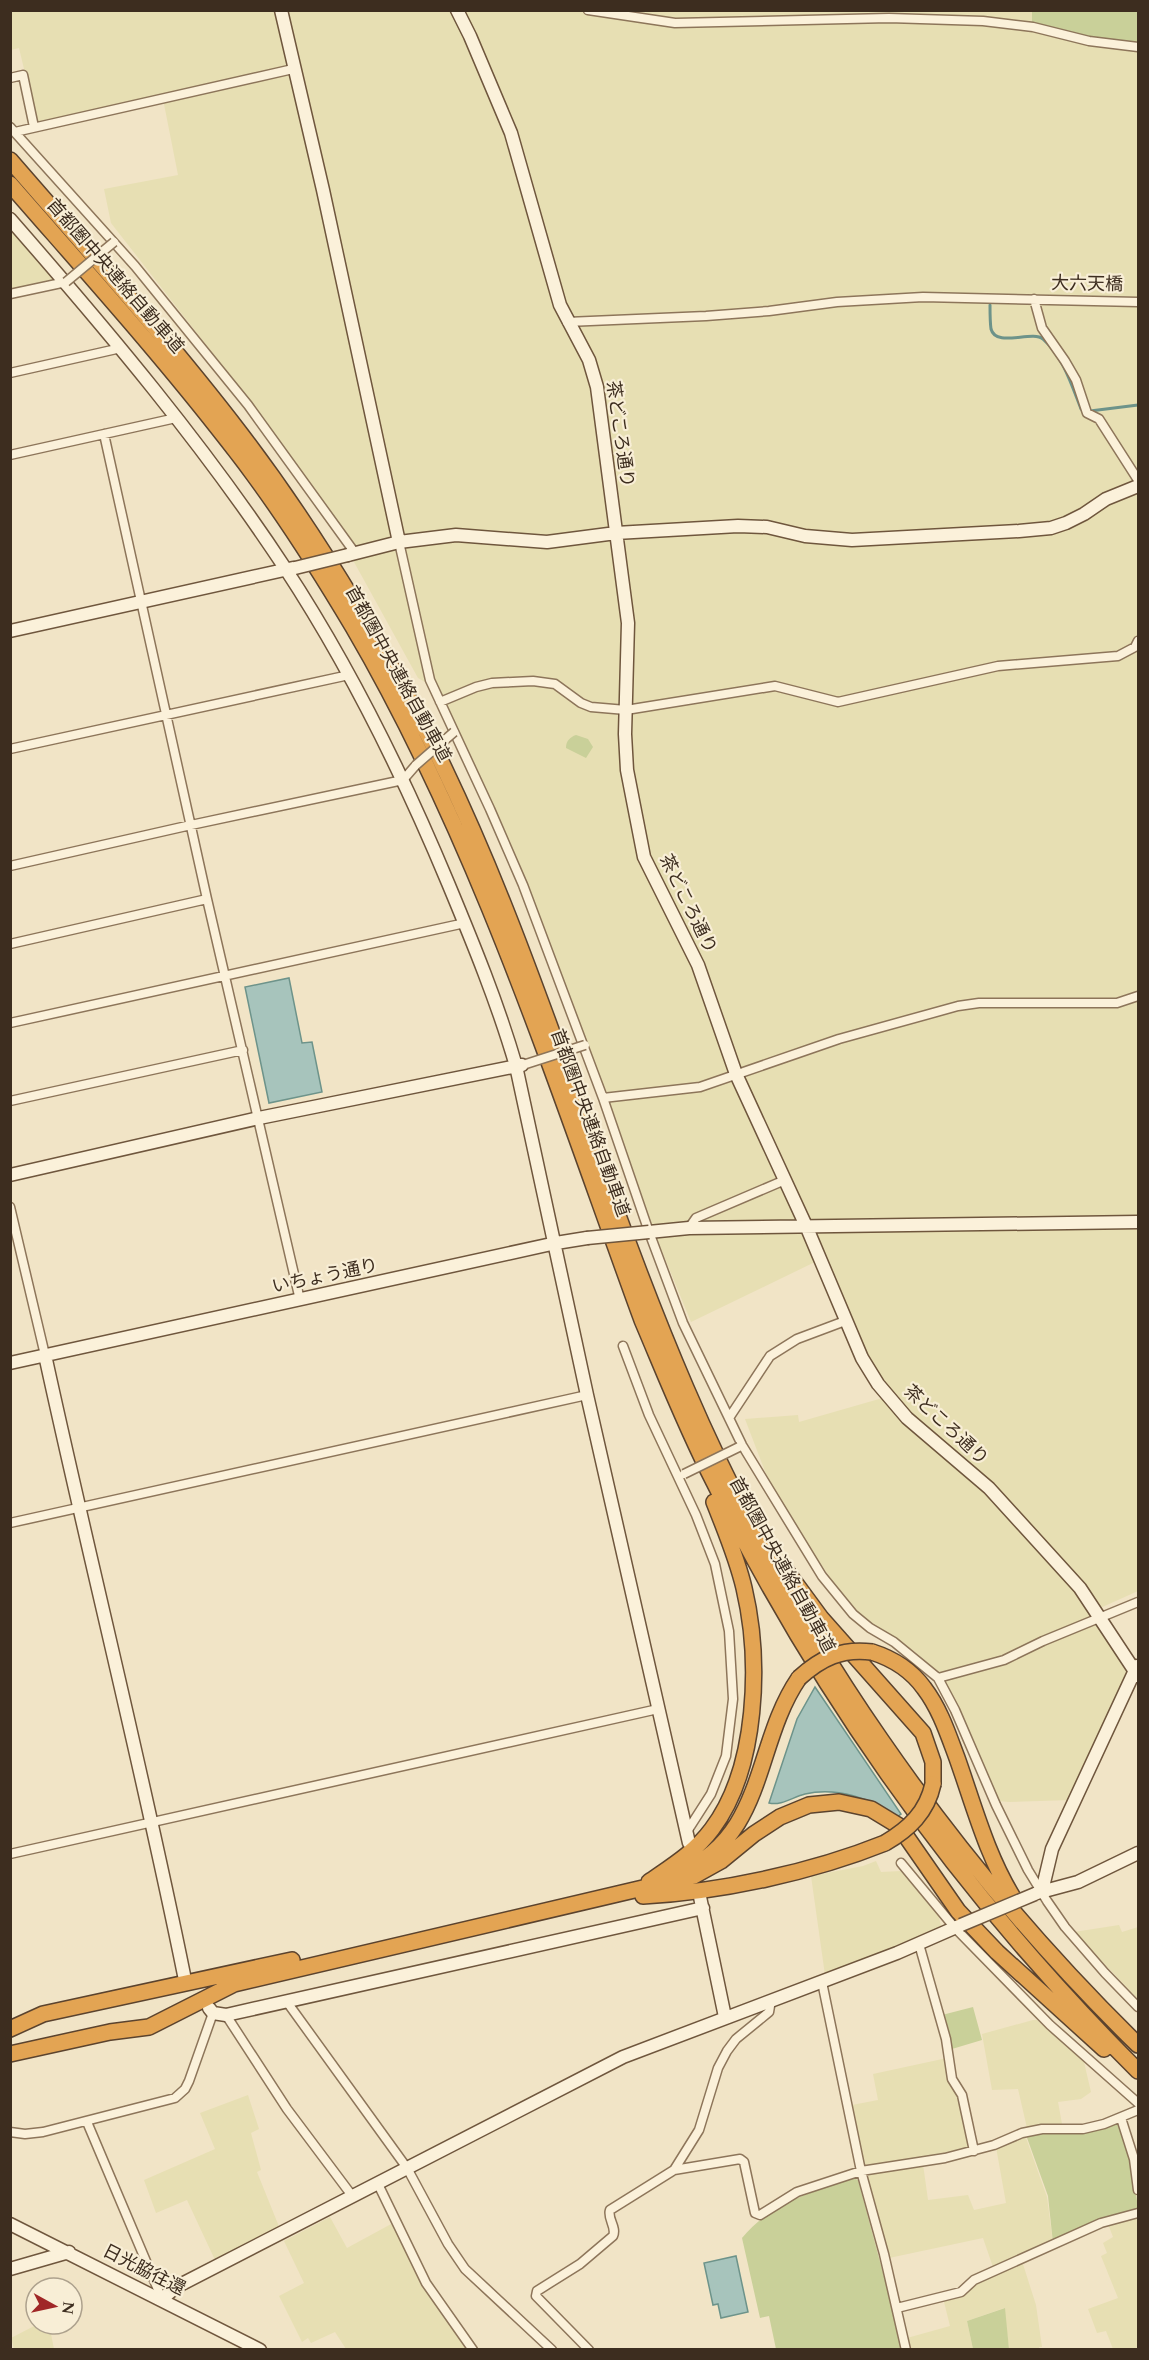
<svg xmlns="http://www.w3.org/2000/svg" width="1149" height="2360" font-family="Spectral,'Noto Sans JP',serif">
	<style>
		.farmland { fill: #e7dfb3 }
		.green { fill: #c9d099 }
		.water { fill: #a7c4bc; stroke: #6d938a; stroke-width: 1.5 }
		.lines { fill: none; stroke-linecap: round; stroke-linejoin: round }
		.stream { stroke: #6d938a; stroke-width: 3 }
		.street-casing { stroke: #8d755a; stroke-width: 11 }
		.secondary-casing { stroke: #6f563d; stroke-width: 15 }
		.highway-casing { stroke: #5b432e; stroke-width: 18 }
		.street { stroke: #fbf1da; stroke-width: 8 }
		.secondary { stroke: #fbf1da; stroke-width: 12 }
		.highway { stroke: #e3a453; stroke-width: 15 }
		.street-bridge-casing { stroke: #8d755a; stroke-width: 11; stroke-linecap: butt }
		.secondary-bridge-casing { stroke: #6f563d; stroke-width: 15; stroke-linecap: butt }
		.highway-bridge-casing { stroke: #5b432e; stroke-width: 18; stroke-linecap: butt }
		.street-bridge { stroke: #fbf1da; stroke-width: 8 }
		.secondary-bridge { stroke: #fbf1da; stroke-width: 12 }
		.highway-bridge { stroke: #e3a453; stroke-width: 15 }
		.labels { text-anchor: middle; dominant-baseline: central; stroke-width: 4.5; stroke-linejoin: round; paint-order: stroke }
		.street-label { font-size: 18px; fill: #3d2d1f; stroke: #f8eed6 }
	</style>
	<rect width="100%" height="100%" fill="#f1e4c6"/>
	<path class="farmland" d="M10,11H1138V1591L1098,1609L1134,1664L1071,1800L1009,1802L999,1801L944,1684L925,1661L914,1651L863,1618L849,1605L799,1532L766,1474L745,1419L798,1415L799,1422L893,1395L868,1358L807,1242L815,1262L691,1322L650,1222L610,1104L528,887L425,682L418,678L354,562L256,409L111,223L104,189L178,175L162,94L37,123L19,48L11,50Z
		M11,228L58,281L11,292Z
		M876,1861L881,1872L901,1871L937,1909L941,1926L896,1949L825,1975L811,1876L863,1866Z
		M1119,1925L1122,1932L1138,1927V1999L1074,1932Z
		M1033,2020H1037L1084,2062L1091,2092L1081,2099L1058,2102L1062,2124L1027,2128L1018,2089L992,2090L982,2034Z
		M947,2058L960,2097L970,2146L968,2151L867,2167L864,2165L852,2105L878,2100L873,2074Z
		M248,2095L259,2129L251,2133L261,2170L257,2172L280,2229L215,2260L187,2200L156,2213L144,2180L215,2149L200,2113Z
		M1025,2135L1047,2197L1053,2243L994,2270L983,2238L889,2258L867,2177L869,2171L923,2164L928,2200L968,2195L974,2210L1006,2203L996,2147Z
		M1138,2216V2348L1113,2349L1106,2331L1097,2333L1088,2309L1118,2298L1101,2256L1107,2253L1103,2243L1113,2237L1108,2224Z
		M330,2217L347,2248L393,2223L468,2349H346L335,2332L311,2343L308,2338L302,2342L279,2296L304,2283L284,2241Z
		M1022,2261L1036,2305L1042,2347H1039V2349H1009L1004,2308L967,2321L973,2349H911L907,2338L950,2326L943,2298Z
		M38,2324H49L54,2349H14L11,2338Z"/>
	<path class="green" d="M1032,11H1138L1137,43L1091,37L1032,22Z
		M576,735L588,739L593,747L586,758L566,748C566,741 570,737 576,735Z
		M973,2007L982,2040L952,2049L942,2015Z
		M1118,2121L1121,2123L1131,2158L1138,2208L1136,2212L1053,2243L1048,2196L1026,2135Z
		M853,2178L858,2180L886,2284L901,2349H776L769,2316L760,2318L742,2238C770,2203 813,2192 853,2178Z
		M1005,2308L1009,2349H973L967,2321Z"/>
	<path class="water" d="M289,978L302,1043L312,1042L322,1092L269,1103L245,987Z
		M815,1687L901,1814L897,1817C871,1798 837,1787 805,1794C793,1797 781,1806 769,1803L797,1719Z
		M736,2256L748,2312L721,2318L718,2304L713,2305L704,2263Z"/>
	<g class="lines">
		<path class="stream" d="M990,305C990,313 990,322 991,329C996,348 1032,330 1043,339C1063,356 1072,386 1081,409
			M1090,411L1138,405"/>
		<g class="street-casing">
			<path id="street" d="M588,10L675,23L889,18L983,21L1033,27L1089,41L1138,47
				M10,78L23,75L34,127
				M10,127L135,266L248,405L355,553
				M15,132L293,69
				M10,294L66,282
				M1034,299L1042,328L1065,361L1076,380L1087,413L1099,419L1138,480
				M567,322L706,316L769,311L837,302L923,297L1138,302
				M10,373L121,348
				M104,434L207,899L300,1300
				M10,455L176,418
				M399,542L430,680L490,809L523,885L603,1098L700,1087L839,1039L958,1006L979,1003H1117L1138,996
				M440,702L476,687L492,683L533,681L555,684L581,703L591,707L626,710L775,686L838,702L998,666L1118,656L1135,647L1138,641
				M10,749L349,675
				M10,866L191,825L403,780L416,765
				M10,944L207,899
				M10,1023L465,923
				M603,1098L649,1232L683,1323L742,1445L822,1576L853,1614L870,1628L894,1642L938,1678L955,1710L996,1805L1028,1870L1047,1901L1065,1927L1105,1973L1138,2007
				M10,1101L243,1050
				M10,1207L45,1355
				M689,1228L696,1218L785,1180
				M623,1346L649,1415L696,1515L715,1564L729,1631L733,1699L726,1756L711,1794L686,1833
				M729,1418L770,1356L797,1339L845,1321
				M10,1523L587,1395
				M938,1678L1004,1660L1043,1641L1138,1602
				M10,1854L658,1709
				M901,1863L955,1928L1050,2025L1138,2103
				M919,1944L946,2039L952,2079L962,2095L974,2151
				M822,1982L861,2171L884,2254L906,2350
				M287,2002L407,2168L448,2244L465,2269L552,2350
				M226,2015L287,2109L353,2197
				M1121,2118L1134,2159L1138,2190
				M87,2122L162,2299
				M10,2132L25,2134L43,2132L175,2098L185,2089L189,2081L213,2013
				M674,2170L699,2130L718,2068L727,2051L736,2039L769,2012L771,2000
				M378,2184L426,2283L473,2350
				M897,2308L961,2292L974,2280L1101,2223L1138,2213
				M589,2350L536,2296L537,2291L580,2264L613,2236C617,2227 607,2219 610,2210L674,2170L740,2159L744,2162L755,2213L760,2215L797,2192L861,2171L945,2158L994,2145L1022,2133L1042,2129H1083L1104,2124L1138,2110"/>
		</g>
		<g class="secondary-casing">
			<path id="secondary" d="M281,10L323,190L399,542
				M457,10L470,36L511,133L560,305L589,360L597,387L628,623L625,734L627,770L644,857L698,965L736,1074L807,1228L862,1358L878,1384L907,1418L989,1488L1080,1588L1138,1676
				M10,219C108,331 204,445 285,568C350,667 403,775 448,883C473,943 498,1004 516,1066L587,1395L689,1843
				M348,555L399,542L456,535L547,542L616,533L738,526L767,527L805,536L852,540L1019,531L1051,528L1066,523L1084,514L1106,499L1138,486
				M10,631L293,568
				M10,1175L259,1118L522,1065
				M649,1232L689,1228L1138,1222
				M45,1355C90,1562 142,1767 184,1975
				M10,1363L556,1243L587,1238
				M1042,1891L1052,1849L1137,1666
				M1037,1893L1078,1882L1138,1853
				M700,1897L725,2017
				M209,2008L213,2013L226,2015L703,1908
				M10,2224L260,2350
				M10,2269L69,2252
				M162,2299L176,2287L623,2057L897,1953L961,1925"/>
		</g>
		<g class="highway-casing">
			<path id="highway" d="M10,160C88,250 168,339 240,433C305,518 362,611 413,706C528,923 589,1163 686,1388C791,1633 948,1859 1138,2045
				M10,184C84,269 159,352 228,441C274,499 315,563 353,627C480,844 556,1085 642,1320C665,1374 687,1430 714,1482C823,1701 966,1899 1138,2071
				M782,1565L821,1618L923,1733L933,1762V1784
				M872,1652C894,1659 911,1670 924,1688C940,1709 948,1734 957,1758C974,1806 987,1856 1014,1899
				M679,1873C767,1836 753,1745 799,1678
				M649,1882C672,1866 695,1852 712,1829C758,1768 761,1660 744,1588C737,1558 725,1530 714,1502
				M643,1896C721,1892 813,1872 885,1843
				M10,2029L43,2014L292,1960
				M10,2054L110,2032L149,2027L234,1984L694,1876L721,1861L754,1834L780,1817L809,1805L839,1802L871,1809L899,1826L958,1911L997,1952L1104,2049"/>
		</g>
		<use href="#street" class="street"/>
		<use href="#secondary" class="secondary"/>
		<use href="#highway" class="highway"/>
		<g class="street-bridge-casing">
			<path id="street-bridge" d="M66,282L114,242
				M416,765L454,732
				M526,1064L585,1045
				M684,1474L739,1447"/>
		</g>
		<g class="secondary-bridge-casing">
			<path id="secondary-bridge" d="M295,568L348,555
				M587,1238L649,1232
				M961,1925L1035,1894"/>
		</g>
		<g class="highway-bridge-casing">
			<path id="highway-bridge" d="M799,1678C821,1658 842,1648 872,1652
				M885,1843C909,1829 927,1812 933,1784"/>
		</g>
		<use href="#street-bridge" class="street-bridge"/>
		<use href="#secondary-bridge" class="secondary-bridge"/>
		<use href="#highway-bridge" class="highway-bridge"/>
	</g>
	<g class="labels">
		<g class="street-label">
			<text transform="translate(115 276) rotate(49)">首都圏中央連絡自動車道</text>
			<text transform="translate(1087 284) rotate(1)">大六天橋</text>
			<text transform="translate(620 434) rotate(82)">茶どころ通り</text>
			<text transform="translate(398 674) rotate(61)">首都圏中央連絡自動車道</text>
			<text transform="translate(688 904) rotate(64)">茶どころ通り</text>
			<text transform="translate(590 1123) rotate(70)">首都圏中央連絡自動車道</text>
			<text transform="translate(325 1276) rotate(-12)">いちょう通り</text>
			<text transform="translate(946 1425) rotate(43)">茶どころ通り</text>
			<text transform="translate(782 1565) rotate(61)">首都圏中央連絡自動車道</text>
			<text transform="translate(144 2270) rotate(27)">日光脇往還</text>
		</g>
	</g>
	<rect width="1149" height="2360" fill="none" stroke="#3d2d1f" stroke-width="24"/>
	<g transform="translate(54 2306) rotate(98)"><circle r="28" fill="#f8eed6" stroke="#ada18d" stroke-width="1.5"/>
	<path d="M0-4.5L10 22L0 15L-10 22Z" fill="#a02727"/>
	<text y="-9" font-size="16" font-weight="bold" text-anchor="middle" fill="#3d2d1f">N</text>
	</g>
</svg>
